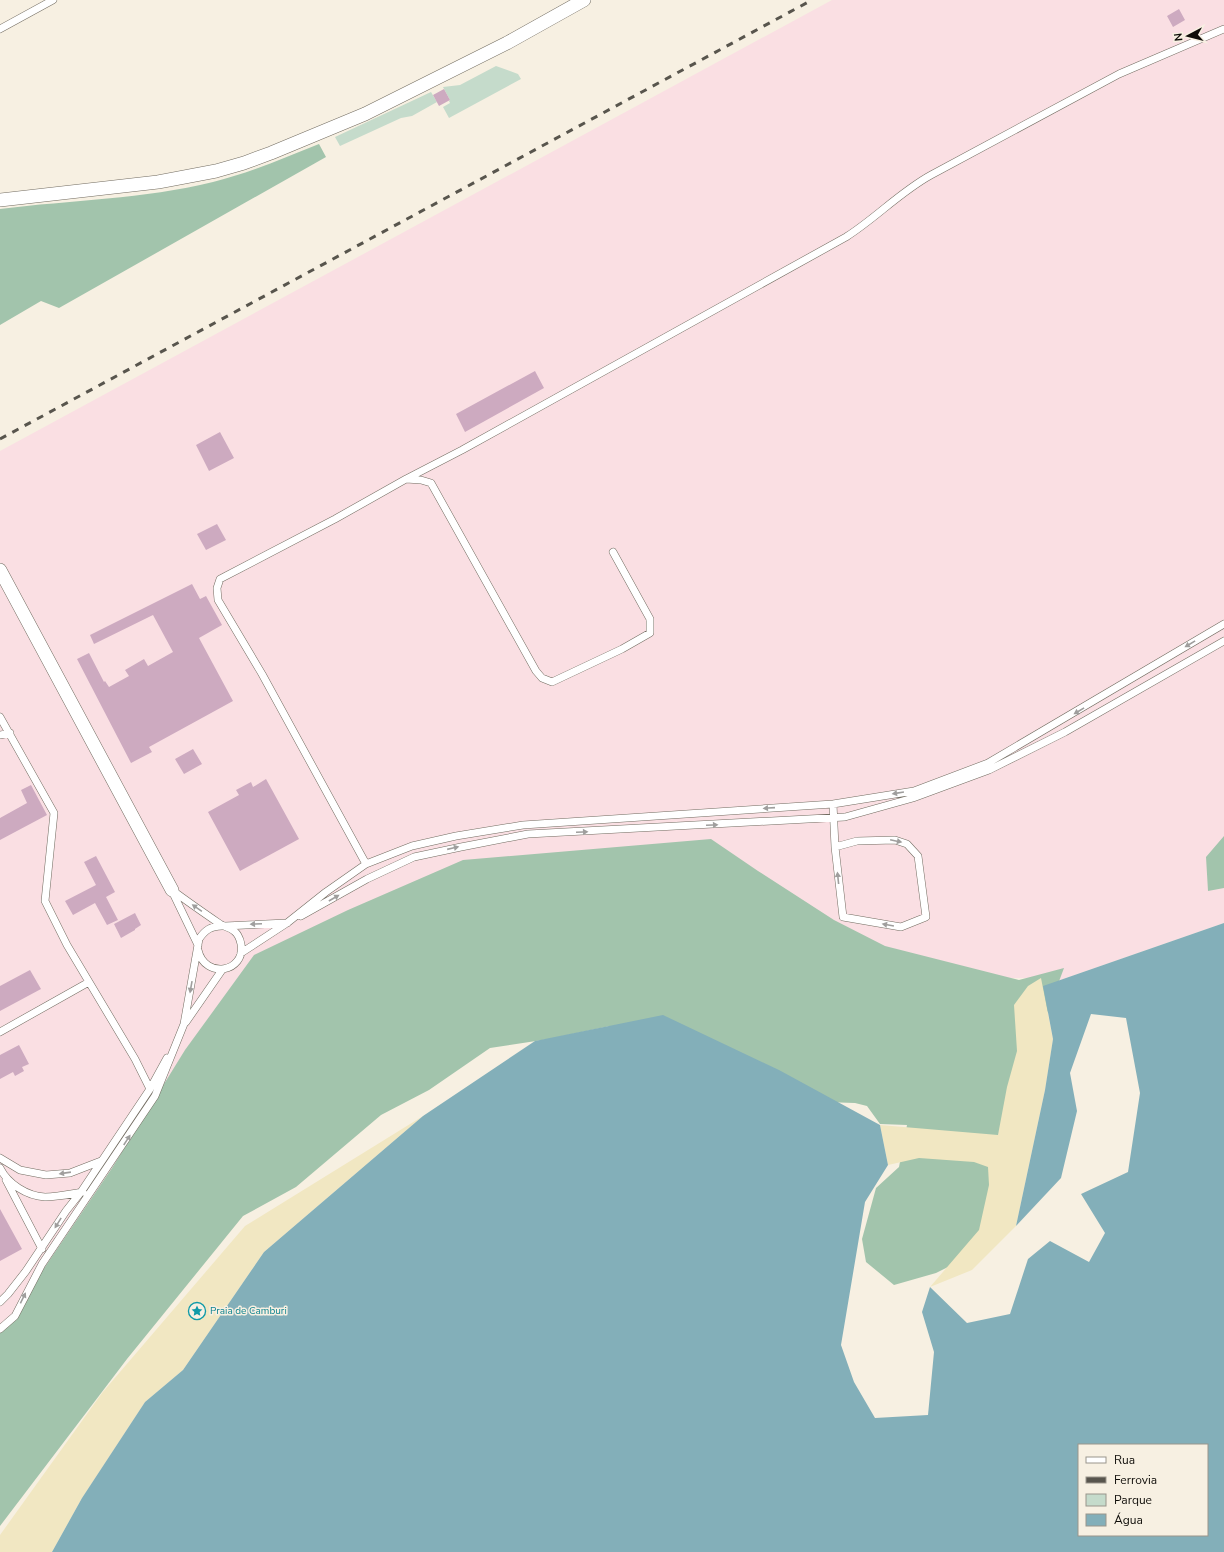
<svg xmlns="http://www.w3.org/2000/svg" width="1224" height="1552" font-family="'Nunito Sans',sans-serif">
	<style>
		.industrial { fill: #fadfe3 }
		.green { fill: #c5dbcb }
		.forest { fill: #a2c4ac }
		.sand { fill: #f1e7c2 }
		.water { fill: #83afb9; fill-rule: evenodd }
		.building { fill: #cdaac0 }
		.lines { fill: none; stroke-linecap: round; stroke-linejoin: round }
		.lane-casing { stroke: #726c61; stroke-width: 8 }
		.street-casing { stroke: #726c61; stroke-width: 14 }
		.lane { stroke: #fff; stroke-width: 7 }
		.street { stroke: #fff; stroke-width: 13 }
		.rail { stroke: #58554d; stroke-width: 3; stroke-dasharray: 7 7; stroke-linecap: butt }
		.oneway { fill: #9f9e9d }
		.labels { text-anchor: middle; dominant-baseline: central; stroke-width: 3; stroke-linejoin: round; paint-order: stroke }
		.culture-label { font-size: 10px; fill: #0d838f; stroke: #f7f0e2; text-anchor: start }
	</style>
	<rect width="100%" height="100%" fill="#f7f0e2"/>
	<path class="industrial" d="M832,0H1224V923L1043,986L1041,978H956L745,886L0,1344V451Z"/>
	<path class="green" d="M496,66L518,74L521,79L449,118L443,107L450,103L449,101L450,100L443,87L460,85Z
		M431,92L437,102L412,116L401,118L340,146L335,137Z"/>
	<path class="forest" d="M319,144L326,157L59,308L41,301L0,325V209C71,200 144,199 213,182C250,173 284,158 319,144Z
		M1224,836V888L1208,891L1206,857Z
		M711,839L758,871L834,920L885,946L1019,980L1064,968L1037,1040L988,1247L936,1273L894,1285L866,1262L862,1239L876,1188L899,1167L907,1125L880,1124L867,1106L855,1103L825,1102L661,1028L610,1026L549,1039L490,1048L429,1090L381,1115L296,1187L243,1216L127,1359L0,1526V1330L9,1320L112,1168L185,1050L254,955L348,910L463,860Z"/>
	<path class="sand" d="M1041,978L1053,1039L1045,1090L1016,1226L972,1270L930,1287L979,1230L989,1185L988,1167L974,1162L919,1158L888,1165L880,1125L998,1135L1007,1087L1017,1051L1014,1005L1028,986Z
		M423,1116L264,1252L183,1370L145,1402L82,1498L52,1552H0V1535L102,1393L245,1226Z"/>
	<path class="water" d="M1224,923V1552H52L82,1498L145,1402L183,1370L264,1252L423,1116L535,1041L663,1015L779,1070L880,1125L888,1165L865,1202L841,1345L854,1382L875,1418L928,1415L934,1352L922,1312L930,1287L967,1323L1010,1314L1028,1259L1050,1241L1089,1262L1105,1233L1081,1194L1128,1172L1140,1093L1126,1018L1091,1014L1070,1073L1077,1111L1061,1178L1016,1226L1045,1090L1053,1039L1043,986ZM1079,1445H1207V1535H1079Z"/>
	<path class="building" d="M1179,9L1185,20L1173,27L1167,16Z
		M444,89L450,100L439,106L433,95Z
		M535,371L544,388L465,432L456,414Z
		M220,432L234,458L209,471L196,445Z
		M217,524L226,540L206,550L197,534Z
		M192,584L200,599L206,596L222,625L199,638L233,701L149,747L152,752L131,763L77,659L89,653L104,682L105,681L109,687L129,676L125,670L144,659L148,666L173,652L153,615L94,644L90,635Z
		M193,749L202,764L184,774L175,759Z
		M266,779L299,839L240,871L208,812L239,795L236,790L251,782L253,787Z
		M31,785L47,815L0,840V818L27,803L21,790Z
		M96,856L115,892L106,897L118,920L107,925L95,903L73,915L65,901L96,885L84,862Z
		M135,913L141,925L135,929V930L121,938L114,924Z
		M30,970L41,989L0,1011V986Z
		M19,1045L29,1064L22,1067L24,1071L15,1076L13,1072L0,1079V1055Z
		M0,1209L22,1249L0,1261Z"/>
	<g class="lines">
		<g class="lane-casing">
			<path id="lane" d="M0,29L53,0
				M406,479L462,450L846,237C876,218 900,192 931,175L1119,74L1224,29
				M0,717L54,813L45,901L67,945L135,1059L150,1089
				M0,735L10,733
				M833,804L835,847L843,917L901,927L926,917L918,856L907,844L895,840L857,841L835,847
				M366,864L262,674L218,600L217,588L220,579L335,519L406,479L421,480L431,483L536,671L542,678L552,682L622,649L650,633V619L613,552
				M172,890C188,902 204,913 220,924C224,927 230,927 234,931C238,934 240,939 241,944C246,972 205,980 198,950
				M172,891L198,945
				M301,916L367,879L414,857L461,847L528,834L845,817L913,798L989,770L1065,732L1224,641
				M225,926L287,923
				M241,953L287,923L326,892L366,864L412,846L456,836L523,825L833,804L914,791L988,763L1224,624
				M186,1022L222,970
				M0,1032L89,982
				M0,1158L20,1170L46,1175L70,1173L101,1161
				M0,1168C8,1184 27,1196 45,1197C57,1197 71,1194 83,1192
				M6,1180L42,1249
				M0,1302L8,1294L26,1271L66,1211L81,1192L150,1089L167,1058
				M0,1329L15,1316L42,1264L155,1096L184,1024L199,939C205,930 211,926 222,926"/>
		</g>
		<g class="street-casing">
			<path id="street" d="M0,200L158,182L216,171L244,163L271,153L365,114L507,43L584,0
				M0,570L172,890"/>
		</g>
		<use href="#lane" class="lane"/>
		<use href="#street" class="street"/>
		<path class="rail" d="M0,439L812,0"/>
	</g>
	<defs><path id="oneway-solid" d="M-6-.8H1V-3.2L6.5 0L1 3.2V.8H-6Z"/></defs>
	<g class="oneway">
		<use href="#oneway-solid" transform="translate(1190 644) rotate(149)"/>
		<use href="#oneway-solid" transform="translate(1079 711) rotate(149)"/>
		<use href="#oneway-solid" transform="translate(898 793) rotate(171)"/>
		<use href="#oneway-solid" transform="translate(769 808) rotate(176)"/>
		<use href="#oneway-solid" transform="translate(712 825) rotate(-3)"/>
		<use href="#oneway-solid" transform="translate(582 832) rotate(-3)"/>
		<use href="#oneway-solid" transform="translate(896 841) rotate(12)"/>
		<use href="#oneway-solid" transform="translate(453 848) rotate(-13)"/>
		<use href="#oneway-solid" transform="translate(838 878) rotate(-96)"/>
		<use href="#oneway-solid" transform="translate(334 898) rotate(-30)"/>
		<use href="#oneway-solid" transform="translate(197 908) rotate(-145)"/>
		<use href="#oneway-solid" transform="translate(256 924) rotate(177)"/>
		<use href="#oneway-solid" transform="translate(888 925) rotate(-170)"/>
		<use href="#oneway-solid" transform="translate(191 987) rotate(100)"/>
		<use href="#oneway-solid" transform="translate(127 1140) rotate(-57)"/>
		<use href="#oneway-solid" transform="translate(65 1173) rotate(172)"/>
		<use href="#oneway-solid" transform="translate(58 1223) rotate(122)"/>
		<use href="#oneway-solid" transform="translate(23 1298) rotate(-64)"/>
	</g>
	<defs>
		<g id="sight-ring" transform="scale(0.9)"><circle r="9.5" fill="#f7f0e2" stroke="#0f9aa8" stroke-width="1.5"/><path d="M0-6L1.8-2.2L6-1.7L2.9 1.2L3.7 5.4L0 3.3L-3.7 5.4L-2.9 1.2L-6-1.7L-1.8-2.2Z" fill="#0f9aa8"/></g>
	</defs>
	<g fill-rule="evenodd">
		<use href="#sight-ring" x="197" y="1311"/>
	</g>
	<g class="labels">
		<g class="culture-label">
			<text x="210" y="1311">Praia de Camburi</text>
		</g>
	</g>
	<rect x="1078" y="1444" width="130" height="92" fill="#f7f0e2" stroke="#9a958b"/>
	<rect x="1086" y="1457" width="20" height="6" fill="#ffffff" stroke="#9a958b"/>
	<text x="1114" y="1464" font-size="12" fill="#0f0d09">Rua</text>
	<rect x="1086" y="1477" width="20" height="6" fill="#58554d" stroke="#9a958b"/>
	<text x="1114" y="1484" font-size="12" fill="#0f0d09">Ferrovia</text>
	<rect x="1086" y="1494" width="20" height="12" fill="#c5dbcb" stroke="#9a958b"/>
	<text x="1114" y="1504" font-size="12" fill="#0f0d09">Parque</text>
	<rect x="1086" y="1514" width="20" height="12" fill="#83afb9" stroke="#9a958b"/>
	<text x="1114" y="1524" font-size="12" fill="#0f0d09">Água</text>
	<g transform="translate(1188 36) rotate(263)" stroke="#f7f0e2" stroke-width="3" paint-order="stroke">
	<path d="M0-3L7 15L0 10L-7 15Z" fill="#0f0d09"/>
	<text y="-6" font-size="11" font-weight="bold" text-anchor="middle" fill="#0f0d09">N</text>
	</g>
</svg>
